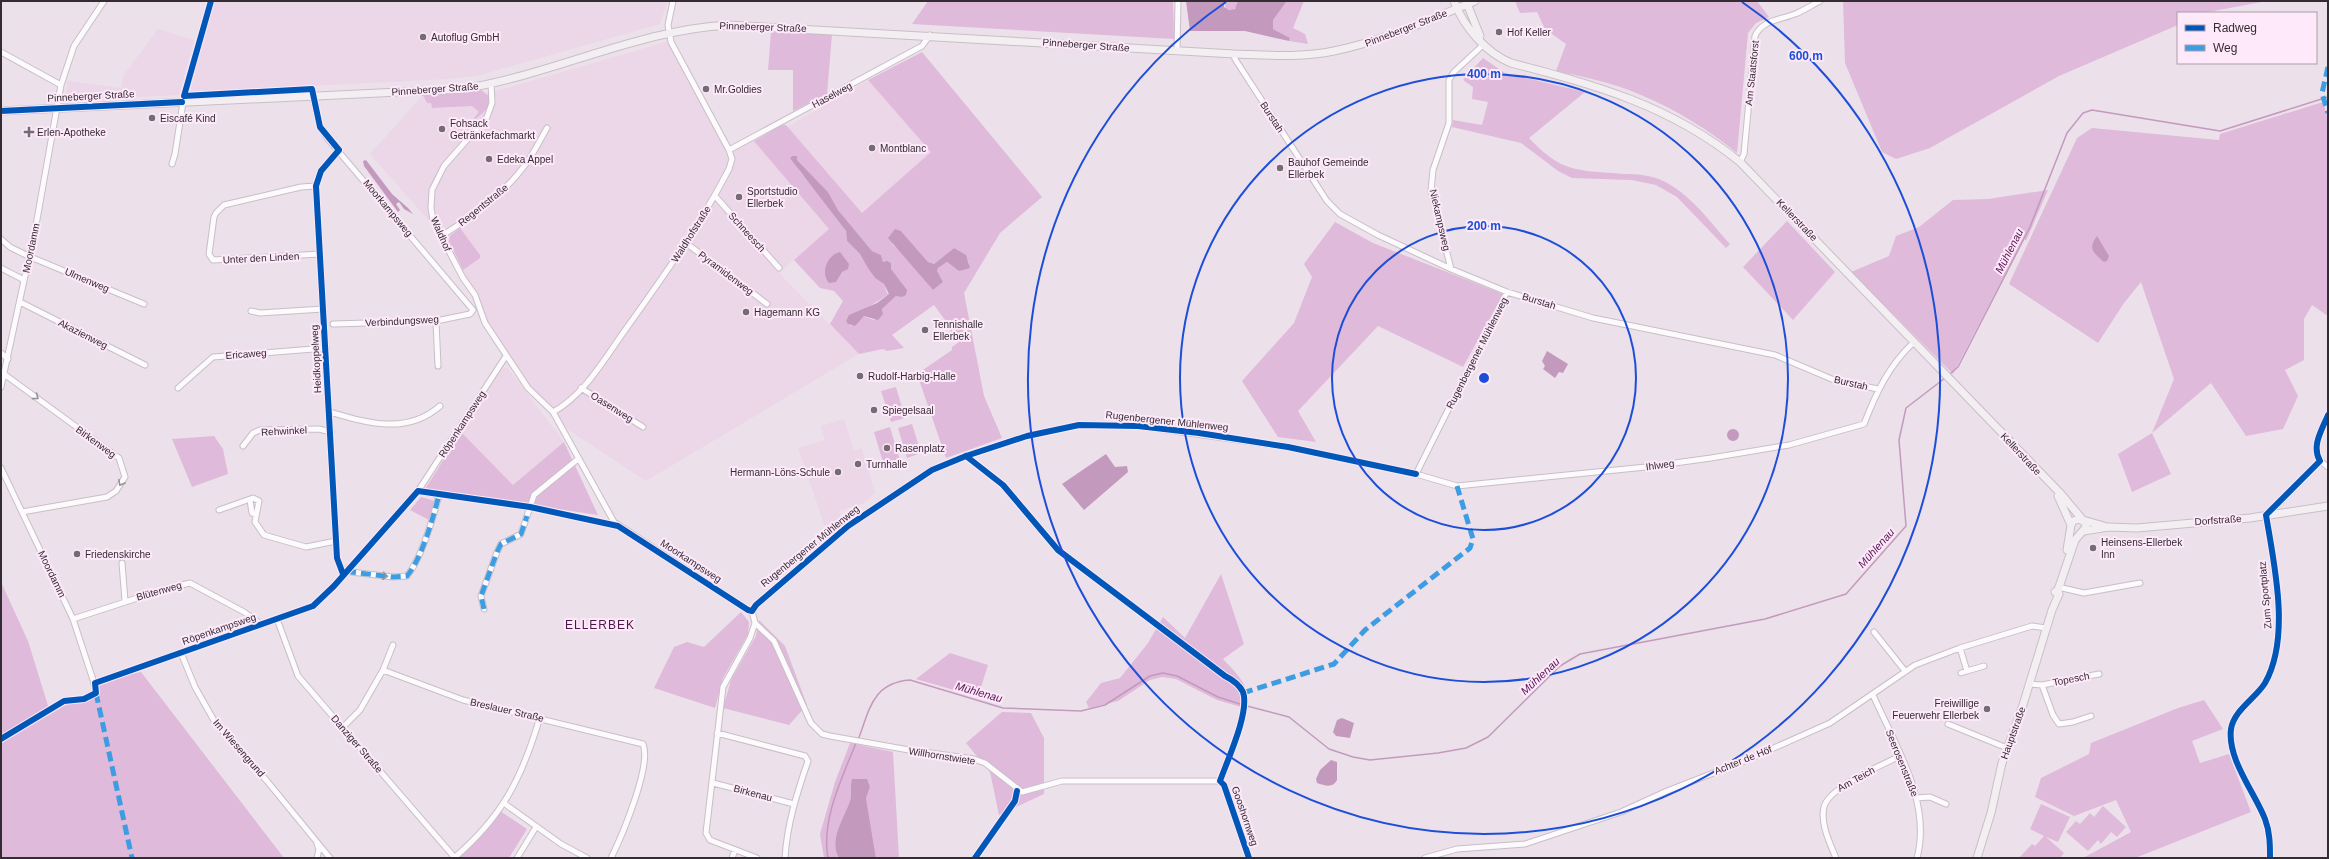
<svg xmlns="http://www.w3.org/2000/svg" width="2329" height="859" font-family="Helvetica,sans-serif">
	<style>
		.built { fill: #ebd7e7 }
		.green { fill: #dfbada; fill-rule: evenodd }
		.water { fill: #c499be }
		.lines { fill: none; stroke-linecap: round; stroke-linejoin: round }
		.stream { stroke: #c499be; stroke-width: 1.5 }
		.street-casing { stroke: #c8bfc6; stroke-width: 7 }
		.secondary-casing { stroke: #c8bfc6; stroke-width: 9 }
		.street { stroke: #fcfafc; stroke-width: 5 }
		.secondary { stroke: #f3eef2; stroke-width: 7 }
		.quiet { stroke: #3e9ce2; stroke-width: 5; stroke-dasharray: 10 5; stroke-linecap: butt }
		.cycleway-casing { stroke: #fee9fa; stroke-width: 8 }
		.cycleway { stroke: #0057b8; stroke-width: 6 }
		.oneway { stroke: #989398 }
		.ring { fill: none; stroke: #1d4ed8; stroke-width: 2 }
		.poi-dot { fill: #746b73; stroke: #fee9fa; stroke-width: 1.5 }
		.labels { text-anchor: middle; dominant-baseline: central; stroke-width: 4; stroke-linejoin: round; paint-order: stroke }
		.street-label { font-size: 10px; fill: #342c33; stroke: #fee9fa }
		.poi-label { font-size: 10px; fill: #342c33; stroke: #fee9fa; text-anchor: start }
		.water-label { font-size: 11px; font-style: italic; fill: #591453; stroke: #fee9fa }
		.quarter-label { font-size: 12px; letter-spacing: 1px; fill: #4c1947; stroke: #fee9fa }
		.centre { fill: #1d4ed8; stroke: #fee9fa; stroke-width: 2 }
		.ring-label { font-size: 12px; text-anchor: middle; font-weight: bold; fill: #1d4ed8; stroke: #fee9fa; stroke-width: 4; stroke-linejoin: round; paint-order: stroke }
	</style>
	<rect width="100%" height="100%" fill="#ece1ea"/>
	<path class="built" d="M213,1H668L660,24L477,76L448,79L190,92Z
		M158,29L194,40L179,95L75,100L67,96V81L121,88L123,76Z
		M673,40L729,147L750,136L829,229L779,273L859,354L646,481L562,426L527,382L486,321L476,294L430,222L370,154L423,95L492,92Z
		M868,80L932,152L862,213L787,127Z
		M507,367L564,442L513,485L461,432L501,369Z
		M844,419L854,450L862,448L875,493L864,503L839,511L841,518L826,530L798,448L825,440L821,426Z"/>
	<path class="green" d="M928,1H1173L1174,39L912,24Z
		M1224,1H1238L1237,7L1232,10L1226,9Z
		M1287,1H1304L1293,28L1305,34L1308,44L1289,41L1290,38L1273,29V20Z
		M1515,1H1757L1769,17L1756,23L1748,33L1737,153C1709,130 1675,109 1641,95C1614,83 1584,77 1556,71L1566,44L1545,29L1537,12L1520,13Z
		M1843,1H2267L2203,13H2178V25L2059,76L1930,148L1896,159L1882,152L1845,63Z
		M771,32L832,34L827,94L793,111V70H768Z
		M922,52L1042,197L1000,233L964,293L984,396L1002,438L946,458L917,374L952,350V347L959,342L950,330L951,328L934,305L892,335L904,348L887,351L883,349L859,354L830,324L843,301L834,291L820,288L794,260L829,229L754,141L782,125H786L862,213L931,152L868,80ZM793,156L828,192L838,210L872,251L881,255L883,262L901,282L896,296L882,309L883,314L874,320L864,316L851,326L846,321L889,294L887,293L884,284L875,278L860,254L847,241L846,231L816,190L801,173ZM901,231L928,262L934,264L954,248L967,259L969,263L959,271L947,262L938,268L937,272L943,282L933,290L903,254L892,244Z
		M1483,58L1505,73L1585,92L1529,138C1563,174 1578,170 1625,174C1636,174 1650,175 1661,180C1690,193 1709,221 1730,244L1726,248L1677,197L1656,185L1632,180L1572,178L1558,171L1521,143L1452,127L1453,120L1482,125L1488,102L1472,99L1473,87L1463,80Z
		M481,90L489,96C490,110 483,112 475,120L474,118L479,112L472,106L432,108L431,103H427L423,95Z
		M2323,102L2328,119V316L2312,305L2304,319V360L2285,370L2298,396L2283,429L2246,436L2211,383L2152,433L2171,474L2132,492L2118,454L2152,433L2174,379L2141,282L2124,303L2098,343L2009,284L2077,138L2092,128L2219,140L2220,134Z
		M2048,190L2026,241L2024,238L1953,374L1851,272L1889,256L1896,236L1919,227L1953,200L1988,199Z
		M1787,221L1835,272L1793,320L1743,267Z
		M1335,222L1373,243L1503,294L1463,367L1378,326L1298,411L1316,442L1278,437L1242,381L1294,323L1312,277L1304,264Z
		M460,228L480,255V258L463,270L449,241L450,236Z
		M896,387L905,418L891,422L881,391Z
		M912,424L921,453L907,458L898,428Z
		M890,427L901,464L885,469L874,432Z
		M461,432L513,485L564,442L598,515L425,489Z
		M214,436L223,449L228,474L192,487L172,439Z
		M421,497L435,501L429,520L410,510Z
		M1221,574L1244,644L1223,659C1239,676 1249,684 1248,709L1217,700L1176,679L1162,677L1150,680L1118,701L1089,708L1086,702L1101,683L1120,678L1148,643L1163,617L1185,638Z
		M1,582L28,641L49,709L1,736Z
		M741,612L749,622L748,634L723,678L715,708L654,688L674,647L687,642L704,647Z
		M759,620L785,646L807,705L789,725L723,708L731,680L756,636Z
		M950,653L988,665L978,697L916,679Z
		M141,672L284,858H1V743L72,701L89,700L98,680Z
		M2204,700L2223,729L2192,741L2200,763L2229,754L2251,812L2135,858H2083L2131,832L2116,800L2074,816L2035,797L2041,778L2089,754L2091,743L2178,708Z
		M1002,712L1031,713L1044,738V794L999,815L990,772L966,743Z
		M850,743L893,752L899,858H876L866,798L870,787L853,779C850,786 852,793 850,801C844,818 828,840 839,858H824L820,834L835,782Z
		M2041,804L2070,817L2058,842L2046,837L2064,853L2060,858H2019L2032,844L2035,846L2044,836L2030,829Z
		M2103,806L2126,827L2117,837L2111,832L2101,844L2098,840L2088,851L2066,832L2076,821L2080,824L2090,813L2094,817Z
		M500,811L527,829L509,858H461L457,855Z"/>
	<path class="water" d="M1186,1H1224V7L1229,10L1235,9L1238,1H1287L1273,20V29L1290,38L1289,41L1245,31H1190Z
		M793,156H797V160L828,192L838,210L872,251L881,255L883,262L887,261L891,263V269L907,290L906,295L902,297L896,296L882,309L883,314L878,320L864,316L855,326L848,324L846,321L849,315L877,303L889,294L884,284L875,278L868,268L860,254L847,241L846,231L790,158Z
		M366,160L392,194L408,208L413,214L404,209L399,202L396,204L400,210L398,212L364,166L363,161Z
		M895,229L901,231L928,262L934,264L954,248L966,255L970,268L959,271L947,262L938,268L937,271L943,282L933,290L888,238Z
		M2097,236L2109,256L2107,261L2104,262C2094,253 2087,249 2097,236Z
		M840,252L849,264L848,269L842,272L836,282L829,283C820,273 827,255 840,252Z
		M1547,351L1568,364L1563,373L1559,372L1555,378L1543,369L1545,366L1542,361Z
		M1727 435a6 6 0 1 1 12 0a6 6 0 1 1-12 0Z
		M1106,454L1115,467L1127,466L1128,472L1084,510L1062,484Z
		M1342,718L1354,723L1350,738L1336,736L1333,732L1337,720Z
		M1331,760L1337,762V780C1333,788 1325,786 1317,783L1316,779L1320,770Z
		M852,779H867L870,787L866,798L876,858H839C828,840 844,818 850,801C852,794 850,786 852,779Z"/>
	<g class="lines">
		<path class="stream" d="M1950,374L1958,367L2030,227L2067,133L2083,113L2092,110L2220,131L2328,97
			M1247,706L1289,717L1329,749L1353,757L1370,760L1438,753L1466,748L1488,737L1560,666L1580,654L1765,619L1846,594L1906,526L1899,440L1906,408L1945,378
			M858,740C870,709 872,683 910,680L1003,708L1081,711L1105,705L1150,676L1163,673L1177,676L1218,697L1240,704
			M828,858C821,820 842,778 856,743"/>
		<g class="street-casing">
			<path id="street" d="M1177,51L1178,1
				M1,52L61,85
				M1234,54L1235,59L1327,201L1340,214L1378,235L1451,269L1507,292L1593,318L1775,355L1834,380L1878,389
				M491,84L492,103L487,117L444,166L432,190L431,208L433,220L441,236L463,278L475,295L485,323L528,388L553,412L614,522L748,610L752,611
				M313,97L320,127L328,139L473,310L470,314L436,321L333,324
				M339,150L321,171L316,186L337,558L343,574
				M729,150L922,46L930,35
				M1740,162L1744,154L1755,36C1762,20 1780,20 1795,14C1803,11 1812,5 1820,1
				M172,164L175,154L184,96L211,1
				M316,186L301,187L224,205L216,213L214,217L209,254L213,260L320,254
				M715,196L779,268
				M441,236C472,217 503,195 525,165C534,153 540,140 547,128
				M1,239L10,247L28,256L144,304
				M686,243L767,304
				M1,268L24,280
				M1451,269L1431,191L1433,170L1449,123V80L1454,72L1484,44
				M20,302L145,365
				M251,311L260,313L323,309
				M436,321L438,366
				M1,353L8,359
				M4,374L119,458L125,477L116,491L107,497L22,512
				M1,387L36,225L61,85L74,46L104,1
				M178,388L213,357L326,348
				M581,388L643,427
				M330,412C367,423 407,435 440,406
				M553,412C583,396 604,360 623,333C661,280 699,227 729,169L732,159L729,150L671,42L668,25L673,1
				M243,446L253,433L260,430L319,429L331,432
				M2320,461L2328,467
				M1,468L73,619L96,689V693L84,699L64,701L1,739
				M1416,474L1507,292
				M418,491L440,495
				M250,500L252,513L256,515
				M2278,504L2320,461C2311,446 2322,430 2328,415
				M219,510L253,498L259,501L255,522L264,535L306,547L336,541
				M2266,515C2274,564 2291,637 2265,683C2256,698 2234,710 2231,729C2227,759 2255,793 2265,819C2270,832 2270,845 2270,858
				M122,563L125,601
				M347,569L351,572L393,577L407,576C422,558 433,518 439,495
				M2058,587L2084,593L2140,583
				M484,609L481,596L497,552L501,544L521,534L534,495L578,459
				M752,611L756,605L848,526L932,470L966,456L1027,436L1079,425L1138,426L1288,447L1416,474L1457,486L1646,467L1711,458L1789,445L1864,424C1876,393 1889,365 1914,342
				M752,611L755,623L774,641L811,723L822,734L830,736L909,750L974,759L985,763L1022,792L1062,781H1220L1224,785L1249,858
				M73,619L165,589L190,583L244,612L261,624
				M277,619L298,676L455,858
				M755,623L750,638L723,687L706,833L710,840L757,858
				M1874,632L1905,671
				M393,645L383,670L463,700L643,744C652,765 622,836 611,858
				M1960,648L1967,671L1984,666
				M181,653L195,687L216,724L267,781L330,858
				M1961,673L1967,671
				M95,683L313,606L334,586L418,491L506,356
				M2030,684L2042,685L2053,715L2059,724L2073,722L2091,716
				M2042,685L2099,674
				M1873,695C1895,745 1932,802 1917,858
				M1948,724L2007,748
				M343,727L360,710L383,670
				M717,733L805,756L808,761C797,793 787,824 785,858
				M713,783L794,804
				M1916,798L1930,797L1946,804
				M505,804L561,844L587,858
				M317,844L319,849L317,858
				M454,858C503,816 522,778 540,717
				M517,858L536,827
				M732,858L735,850
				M1425,858L1457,849L1525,844L1621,812L1667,791L1747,760L1830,723L1915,665L1960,648L2032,626L2046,628
				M1836,858C1830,843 1820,824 1824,807C1828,788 1882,765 1900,756"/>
		</g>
		<g class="secondary-casing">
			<path id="secondary" d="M1454,1C1463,26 1486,53 1511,63C1595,85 1670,105 1740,162L2061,494L2082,519
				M1466,1L1480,36
				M1,111L462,89C552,75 637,30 728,25L1234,54C1267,55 1301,58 1334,51C1383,41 1429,20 1475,1
				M2058,496L2071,525L2067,550
				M2083,520L2104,526
				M2084,531L2108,527L2137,528L2250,518L2328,506
				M2055,592L2058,590L2075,540L2086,527L2085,522L2079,519L2073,521L2071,525
				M1977,858L1991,813L2002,763L2022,708L2052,610L2059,594L2058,590"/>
		</g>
		<use href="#street" class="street"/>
		<use href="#secondary" class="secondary"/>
		<path class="quiet" d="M2328,67L2322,93L2328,113
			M347,569L351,572L393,577L407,576C422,558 433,518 439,495
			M484,609L481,596L497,552L501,544L521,534L527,516
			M96,693L132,858
			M1243,693L1334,664L1365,630L1470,548L1473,539L1457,486"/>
		<g class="cycleway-casing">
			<path id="cycleway" d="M211,1L184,96L312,89L320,127L339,150L321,171L316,186L337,558L343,574
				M1,111L182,102
				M966,456L1003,485L1058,550L1225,676C1233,680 1239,684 1243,692C1250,712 1227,761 1220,781L1224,785L1249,858
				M1,739L64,701L84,699L96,693L95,683L313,606L334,586L418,491L530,507L618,526L748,610L752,611L756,605L848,526L932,470L966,456L1027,436L1079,425L1138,426L1199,433L1288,447L1416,474
				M975,858L1015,801L1017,791
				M2270,858C2270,845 2270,832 2265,819C2255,793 2227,759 2231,729C2234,710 2256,698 2265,683C2291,637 2274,564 2266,515L2320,461C2311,446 2322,430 2328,415"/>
		</g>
		<use href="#cycleway" class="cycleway"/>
	</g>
	<defs><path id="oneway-chevron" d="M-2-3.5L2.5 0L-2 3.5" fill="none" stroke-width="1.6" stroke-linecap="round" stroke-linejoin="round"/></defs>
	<g class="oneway">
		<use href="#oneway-chevron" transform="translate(36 397) rotate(36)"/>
		<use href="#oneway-chevron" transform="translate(121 483) rotate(119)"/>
		<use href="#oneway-chevron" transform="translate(385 576) rotate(7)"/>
	</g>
	<g class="ring">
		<circle cx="1484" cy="378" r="152"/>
		<circle cx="1484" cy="378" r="304"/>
		<path d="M1742 2A456 456 0 1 1 1226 2"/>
	</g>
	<g class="poi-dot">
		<circle cx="1499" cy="32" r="4"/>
		<circle cx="423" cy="37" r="4"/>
		<circle cx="706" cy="89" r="4"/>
		<circle cx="152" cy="118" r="4"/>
		<circle cx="442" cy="129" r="4"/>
		<path d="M27 126h4v4h4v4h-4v4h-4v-4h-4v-4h4z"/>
		<circle cx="872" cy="148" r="4"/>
		<circle cx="489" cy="159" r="4"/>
		<circle cx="1280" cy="168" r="4"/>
		<circle cx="739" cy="197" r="4"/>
		<circle cx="746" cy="312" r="4"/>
		<circle cx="925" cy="330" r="4"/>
		<circle cx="860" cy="376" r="4"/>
		<circle cx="874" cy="410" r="4"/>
		<circle cx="887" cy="448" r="4"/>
		<circle cx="858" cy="464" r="4"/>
		<circle cx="838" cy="472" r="4"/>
		<circle cx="2093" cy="548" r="4"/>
		<circle cx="77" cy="554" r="4"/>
		<circle cx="1987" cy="709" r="4"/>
	</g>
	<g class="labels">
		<g class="street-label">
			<text transform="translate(763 27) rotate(2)">Pinneberger Straße</text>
			<text transform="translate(1406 28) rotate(-21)">Pinneberger Straße</text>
			<text transform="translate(1086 45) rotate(4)">Pinneberger Straße</text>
			<text transform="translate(1752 73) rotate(-84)">Am Staatsforst</text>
			<text transform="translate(435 89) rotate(-4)">Pinneberger Straße</text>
			<text transform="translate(832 95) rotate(-28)">Haselweg</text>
			<text transform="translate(91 96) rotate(-3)">Pinneberger Straße</text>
			<text transform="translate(1272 117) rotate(57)">Burstah</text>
			<text transform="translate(483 205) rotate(-39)">Regentstraße</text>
			<text transform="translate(388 208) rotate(50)">Moorkampsweg</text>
			<text transform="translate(1440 220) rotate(77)">Niekampsweg</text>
			<text transform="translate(1797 220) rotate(46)">Kellerstraße</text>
			<text transform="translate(747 232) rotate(48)">Schneesch</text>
			<text transform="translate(441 234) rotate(66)">Waldhof</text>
			<text transform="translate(691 234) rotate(-58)">Waldhofstraße</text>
			<text transform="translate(31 248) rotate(-78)">Moordamm</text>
			<text transform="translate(261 258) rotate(-3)">Unter den Linden</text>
			<text transform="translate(726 273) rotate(37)">Pyramidenweg</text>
			<text transform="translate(87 280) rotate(23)">Ulmenweg</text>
			<text transform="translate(1539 301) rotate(17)">Burstah</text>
			<text transform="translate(402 321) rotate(-3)">Verbindungsweg</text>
			<text transform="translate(83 334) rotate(27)">Akazienweg</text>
			<text transform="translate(1477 353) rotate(-63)">Rugenbergener Mühlenweg</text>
			<text transform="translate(246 354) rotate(-4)">Ericaweg</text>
			<text transform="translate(316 359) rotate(-93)">Heidkoppelweg</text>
			<text transform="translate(1851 383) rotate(13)">Burstah</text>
			<text transform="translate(612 407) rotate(32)">Oasenweg</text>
			<text transform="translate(1167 421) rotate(6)">Rugenbergener Mühlenweg</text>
			<text transform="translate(462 424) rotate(-57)">Röpenkampsweg</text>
			<text transform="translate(284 431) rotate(-3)">Rehwinkel</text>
			<text transform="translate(96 442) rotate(36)">Birkenweg</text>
			<text transform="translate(2021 454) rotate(47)">Kellerstraße</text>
			<text transform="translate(1660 465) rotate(-8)">Ihlweg</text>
			<text transform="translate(2218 520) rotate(-4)">Dorfstraße</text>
			<text transform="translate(810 546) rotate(-39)">Rugenbergener Mühlenweg</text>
			<text transform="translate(691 561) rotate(33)">Moorkampsweg</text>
			<text transform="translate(52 574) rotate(64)">Moordamm</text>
			<text transform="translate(159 591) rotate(-16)">Blütenweg</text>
			<text transform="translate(2265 595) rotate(-95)">Zum Sportplatz</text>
			<text transform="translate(219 629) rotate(-19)">Röpenkampsweg</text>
			<text transform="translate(2071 679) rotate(-11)">Topesch</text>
			<text transform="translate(507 710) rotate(13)">Breslauer Straße</text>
			<text transform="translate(2013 733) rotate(-70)">Hauptstraße</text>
			<text transform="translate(357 744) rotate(49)">Danziger Straße</text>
			<text transform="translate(239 748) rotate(49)">Im Wiesengrund</text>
			<text transform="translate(942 756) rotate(9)">Willhornstwiete</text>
			<text transform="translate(1743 760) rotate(-22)">Achter de Höf</text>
			<text transform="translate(1902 763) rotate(68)">Seerosenstraße</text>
			<text transform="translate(1856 779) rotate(-29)">Am Teich</text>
			<text transform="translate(753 793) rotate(15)">Birkenau</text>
			<text transform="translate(1245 816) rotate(71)">Gooshornweg</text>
		</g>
		<g class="poi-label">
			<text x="1507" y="32">Hof Keller</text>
			<text x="431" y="37">Autoflug GmbH</text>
			<text x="714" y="89">Mr.Goldies</text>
			<text x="160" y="118">Eiscafé Kind</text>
			<text x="450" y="123">Fohsack<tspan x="450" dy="12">Getränkefachmarkt</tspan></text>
			<text x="37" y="132">Erlen-Apotheke</text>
			<text x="880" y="148">Montblanc</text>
			<text x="497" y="159">Edeka Appel</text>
			<text x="1288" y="162">Bauhof Gemeinde<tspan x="1288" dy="12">Ellerbek</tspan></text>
			<text x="747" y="191">Sportstudio<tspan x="747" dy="12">Ellerbek</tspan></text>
			<text x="754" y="312">Hagemann KG</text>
			<text x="933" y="324">Tennishalle<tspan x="933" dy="12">Ellerbek</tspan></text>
			<text x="868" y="376">Rudolf-Harbig-Halle</text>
			<text x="882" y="410">Spiegelsaal</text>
			<text x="895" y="448">Rasenplatz</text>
			<text x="866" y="464">Turnhalle</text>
			<text x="830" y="472" text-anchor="end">Hermann-Löns-Schule</text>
			<text x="2101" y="542">Heinsens-Ellerbek<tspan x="2101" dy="12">Inn</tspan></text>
			<text x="85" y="554">Friedenskirche</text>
			<text x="1979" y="703" text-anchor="end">Freiwillige<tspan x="1979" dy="12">Feuerwehr Ellerbek</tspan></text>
		</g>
		<g class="water-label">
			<text transform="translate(2009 251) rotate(-63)">Mühlenau</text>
			<text transform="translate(1876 548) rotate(-48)">Mühlenau</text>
			<text transform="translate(1540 676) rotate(-43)">Mühlenau</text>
			<text transform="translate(979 692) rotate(16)">Mühlenau</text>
		</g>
		<g class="quarter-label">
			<text x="600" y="625">ELLERBEK</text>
		</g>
	</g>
	<circle cx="1484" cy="378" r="6" class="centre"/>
	<g class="ring-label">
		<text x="1806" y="60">600 m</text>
		<text x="1484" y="78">400 m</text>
		<text x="1484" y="230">200 m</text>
	</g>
	<rect width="2329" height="859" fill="none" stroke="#342c33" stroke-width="4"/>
	<rect x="2177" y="12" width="140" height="52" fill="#fee9fa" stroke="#ad9daa"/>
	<rect x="2185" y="25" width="20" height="6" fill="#0057b8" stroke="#ad9daa"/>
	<text x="2213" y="32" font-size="12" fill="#342c33">Radweg</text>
	<rect x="2185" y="45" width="20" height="6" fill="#3e9ce2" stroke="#ad9daa"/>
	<text x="2213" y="52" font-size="12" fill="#342c33">Weg</text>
</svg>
